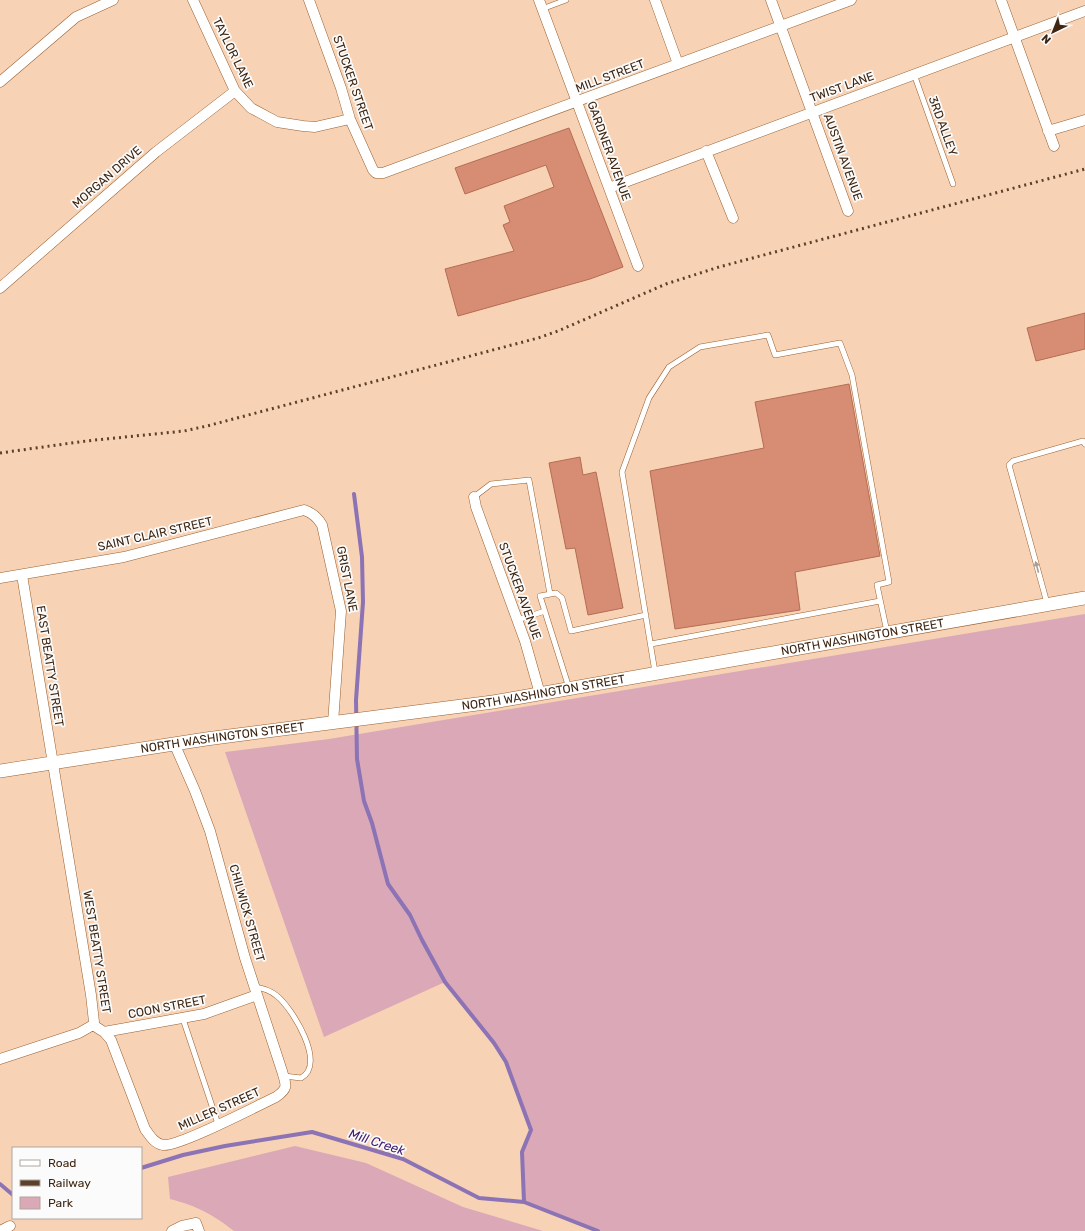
<svg xmlns="http://www.w3.org/2000/svg" width="1085" height="1231" font-family="Rubik,sans-serif">
	<style>
		.green { fill: #daa8b6 }
		.lines { fill: none; stroke-linecap: round; stroke-linejoin: round }
		.stream { stroke: #8b73b5; stroke-width: 4 }
		.building { fill: #d68d73; stroke: #b46d54 }
		.service-casing { stroke: #996130; stroke-width: 6 }
		.minor-casing { stroke: #996130; stroke-width: 11 }
		.tertiary-casing { stroke: #996130; stroke-width: 14 }
		.service { stroke: #fff; stroke-width: 5 }
		.minor { stroke: #fff; stroke-width: 10 }
		.tertiary { stroke: #fff; stroke-width: 13 }
		.rail { stroke: #5b412b; stroke-width: 3; stroke-dasharray: 2 4; stroke-linecap: butt }
		.oneway { fill: #a89d94 }
		.labels { text-anchor: middle; dominant-baseline: central; stroke-width: 3.5; stroke-linejoin: round; paint-order: stroke }
		.street-label { font-size: 12px; fill: #3e2612; stroke: #fbfbfb }
		.water-label { font-size: 13px; font-style: italic; fill: #452171; stroke: #fbfbfb }
	</style>
	<rect width="100%" height="100%" fill="#f8d2b4"/>
	<path class="green" d="M1085,614V1231H598L524,1202L522,1152L531,1130L506,1062L445,982L324,1037L225,752L329,739Z
		M295,1146L366,1163L463,1207L543,1231H234C212,1214 197,1206 170,1199L168,1177Z"/>
	<g class="lines">
		<path class="stream" d="M354,494L362,557L363,602L356,700L357,759L364,801L372,823L388,884L410,915L422,940L445,982L494,1043L506,1062L531,1130L522,1152L524,1202
			M141,1168L183,1155L225,1146L312,1132L403,1159L479,1198L524,1202L598,1231
			M0,1184L13,1195"/>
	</g>
	<path class="building" d="M569,128L623,267L590,279L458,316L445,269L514,251L503,225L510,222L504,206L554,187L546,165L465,194L455,168Z
		M1085,313V349L1036,361L1027,328Z
		M849,384L880,556L795,572L800,610L675,629L650,471L764,448L755,402Z
		M580,457L583,475L596,472L623,608L588,615L575,548L566,549L549,463Z"/>
	<g class="lines">
		<g class="service-casing">
			<path id="service" d="M542,9L566,0
				M914,74L953,184
				M474,497L491,484L529,480L550,594
				M1047,603L1009,465L1013,461L1083,441L1085,444
				M517,620L545,611
				M651,644L880,601
				M655,672L622,472L649,398L669,367L700,347L768,335L775,355L840,343L852,375L889,582L877,585L887,632
				M569,688L540,596L556,593L562,598L571,631L646,615
				M254,987C263,988 270,990 277,996C292,1008 327,1064 301,1078L284,1076
				M183,1019L218,1124"/>
		</g>
		<g class="minor-casing">
			<path id="minor" d="M193,0L235,91L251,108L277,122L303,126L315,127L350,119
				M309,0L341,88L350,119L373,170L376,173H383L851,0
				M539,0L638,266
				M655,0L678,64
				M771,0L848,211
				M1001,0L1054,146
				M0,82L76,17L113,0
				M1048,131L1085,120
				M706,151L733,218
				M609,188L1085,11
				M0,288L156,152L235,91
				M474,497L476,507L525,641L540,694
				M22,575L91,995L94,1022L93,1025
				M0,578L124,557L304,510C313,513 318,518 322,525L341,611L333,723
				M93,1025L104,1032L111,1040L145,1129C150,1136 154,1143 163,1145C178,1147 257,1106 276,1097C289,1088 286,1085 282,1071L245,958L210,831L195,791L174,743
				M104,1032L204,1014L257,995
				M0,1059L79,1033L93,1025
				M0,1231L10,1226
				M172,1231L182,1226L196,1223L199,1231"/>
		</g>
		<g class="tertiary-casing">
			<g id="tertiary">
				<path id="s1" d="M0,771L206,739L493,702L1085,598"/>
			</g>
		</g>
		<use href="#service" class="service"/>
		<use href="#minor" class="minor"/>
		<use href="#tertiary" class="tertiary"/>
		<path class="rail" d="M0,453L86,441L184,431L207,426L538,338L558,331L666,284L719,267L1085,169"/>
	</g>
	<defs><path id="oneway-solid" d="M-6-.8H1V-3.2L6.5 0L1 3.2V.8H-6Z"/></defs>
	<use class="oneway" href="#oneway-solid" transform="translate(1037 567) rotate(-105)"/>
	<g class="labels">
		<g class="street-label">
			<text transform="translate(233 53) rotate(64)">TAYLOR LANE</text>
			<text transform="translate(610 76) rotate(-21)">MILL STREET</text>
			<text transform="translate(353 83) rotate(71)">STUCKER STREET</text>
			<text transform="translate(842 87) rotate(-20)">TWIST LANE</text>
			<text transform="translate(943 126) rotate(70)">3RD ALLEY</text>
			<text transform="translate(609 151) rotate(70)">GARDNER AVENUE</text>
			<text transform="translate(843 157) rotate(70)">AUSTIN AVENUE</text>
			<text transform="translate(107 177) rotate(-41)">MORGAN DRIVE</text>
			<text transform="translate(155 534) rotate(-13)">SAINT CLAIR STREET</text>
			<text transform="translate(347 579) rotate(79)">GRIST LANE</text>
			<text transform="translate(520 591) rotate(70)">STUCKER AVENUE</text>
			<text stroke="none"><textPath href="#s1" startOffset="873">NORTH WASHINGTON STREET</textPath></text>
			<text transform="translate(50 666) rotate(81)">EAST BEATTY STREET</text>
			<text stroke="none"><textPath href="#s1" startOffset="549">NORTH WASHINGTON STREET</textPath></text>
			<text stroke="none"><textPath href="#s1" startOffset="225">NORTH WASHINGTON STREET</textPath></text>
			<text transform="translate(247 913) rotate(74)">CHILWICK STREET</text>
			<text transform="translate(97 952) rotate(81)">WEST BEATTY STREET</text>
			<text transform="translate(167 1007) rotate(-11)">COON STREET</text>
			<text transform="translate(219 1109) rotate(-24)">MILLER STREET</text>
		</g>
		<g class="water-label">
			<text transform="translate(377 1142) rotate(18)">Mill Creek</text>
		</g>
	</g>
	<rect x="12" y="1147" width="130" height="72" fill="#fbfbfb" stroke="#afa69e"/>
	<rect x="20" y="1160" width="20" height="6" fill="#ffffff" stroke="#afa69e"/>
	<text x="48" y="1167" font-size="12" fill="#3e2612">Road</text>
	<rect x="20" y="1180" width="20" height="6" fill="#5b412b" stroke="#afa69e"/>
	<text x="48" y="1187" font-size="12" fill="#3e2612">Railway</text>
	<rect x="20" y="1197" width="20" height="12" fill="#daa8b6" stroke="#afa69e"/>
	<text x="48" y="1207" font-size="12" fill="#3e2612">Park</text>
	<g transform="translate(1053 32) rotate(223)" stroke="#fbfbfb" stroke-width="3" paint-order="stroke">
	<path d="M0-3L7 15L0 10L-7 15Z" fill="#3e2612"/>
	<text y="-6" font-size="11" font-weight="bold" text-anchor="middle" fill="#3e2612">N</text>
	</g>
</svg>
